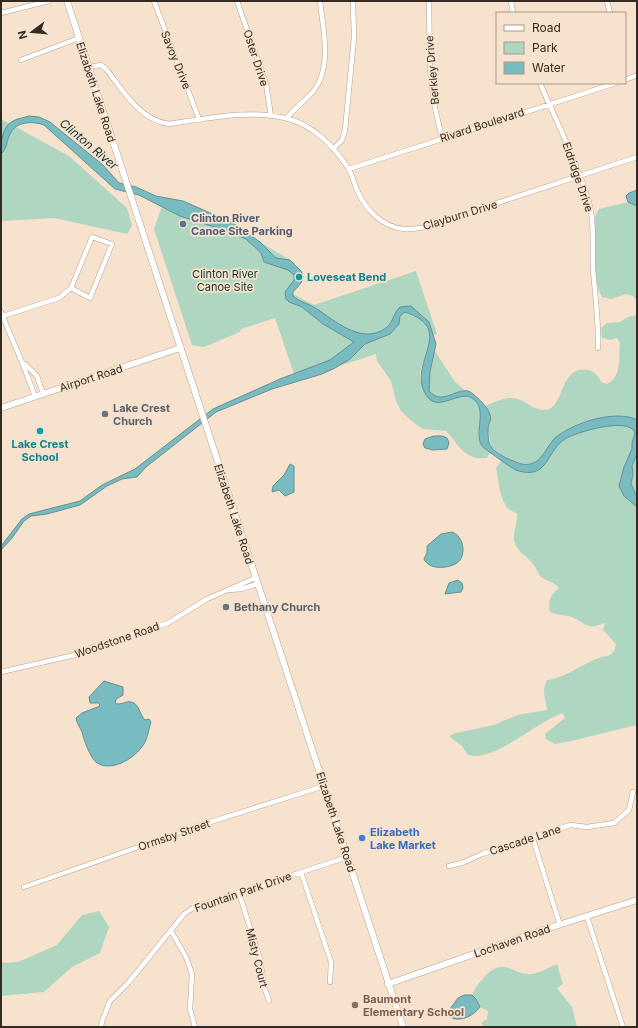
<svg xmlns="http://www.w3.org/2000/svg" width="638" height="1028" font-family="Inter,sans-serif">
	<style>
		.green { fill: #afd6c1 }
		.water { fill: #78bcc2; stroke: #639092 }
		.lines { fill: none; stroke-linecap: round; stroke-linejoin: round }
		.street-casing { stroke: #b5a18f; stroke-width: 5.5 }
		.secondary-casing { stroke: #b5a18f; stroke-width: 7 }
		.street { stroke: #fff; stroke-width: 4.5 }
		.secondary { stroke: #fff; stroke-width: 6 }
		.service-dot { fill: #5c6f8a; stroke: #f7e2ce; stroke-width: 1.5 }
		.culture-dot { fill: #0f9aa8; stroke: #f7e2ce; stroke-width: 1.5 }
		.worship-dot { fill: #6b7280; stroke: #f7e2ce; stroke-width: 1.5 }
		.shop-dot { fill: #3f7fe0; stroke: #f7e2ce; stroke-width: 1.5 }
		.education-dot { fill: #8d6e63; stroke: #f7e2ce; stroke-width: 1.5 }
		.labels { text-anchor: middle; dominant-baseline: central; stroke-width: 3.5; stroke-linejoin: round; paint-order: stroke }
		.street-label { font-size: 11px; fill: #332b23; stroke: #f7e2ce }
		.service-label { font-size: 11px; font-weight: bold; fill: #4e5e75; stroke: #f7e2ce; text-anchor: start }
		.park-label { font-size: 11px; fill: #083724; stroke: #f7e2ce }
		.culture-label { font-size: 11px; font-weight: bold; fill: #0d838f; stroke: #f7e2ce; text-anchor: start }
		.worship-label { font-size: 11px; font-weight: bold; fill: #5b616d; stroke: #f7e2ce; text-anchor: start }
		.shop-label { font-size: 11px; font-weight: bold; fill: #366cbe; stroke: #f7e2ce; text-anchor: start }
		.education-label { font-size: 11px; font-weight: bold; fill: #785e54; stroke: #f7e2ce; text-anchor: start }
		.water-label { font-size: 12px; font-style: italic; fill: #0f3235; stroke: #f7e2ce }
	</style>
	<rect width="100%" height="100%" fill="#f7e2ce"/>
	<path class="green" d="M1,119L69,156L127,208L132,226L127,234L54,218L1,221Z
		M628,202L637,206V301L633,296L626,294L611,299L602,297C590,276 596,241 595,217L599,209Z
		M162,206L222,219L295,263L293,273L295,277L291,284L289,292L314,305L416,271L437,334L430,336C432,351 416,367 421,382C424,389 432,396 436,402C448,404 465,390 475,400C490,417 467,440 490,452L487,458C464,461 459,444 446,431L423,429L415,424L401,411L396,401L391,381L377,361L376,354L296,380L275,318L241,329L240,332L204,347L192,345L154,229Z
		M637,315V421L635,419C606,416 573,419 552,441C546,448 544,458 535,462C523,469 501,455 491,447L488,429L491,417L485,406C493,403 502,398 511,398C525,397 536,416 551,408C563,402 562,365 588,370C595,371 598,376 601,382L607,384C623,376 618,358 620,343L617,338L610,340L602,338L601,328L607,323L620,322L628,317Z
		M435,351L455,382L465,390C453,393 440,403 429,391L430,372Z
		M616,425L630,426L635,433L632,449L619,486L637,507V725L571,741L555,744L546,739L545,734L565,718L563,713C537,721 494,763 468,755L462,746L449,736L456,733L494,725L517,715L547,710C546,699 541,691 547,680C566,678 581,664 599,658C603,656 607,657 611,654C615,651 615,649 616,644L603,630L605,623C585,631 587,623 572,617C565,615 557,615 550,612C548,601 550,595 559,588C551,579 547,582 541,577C538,574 536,567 533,564C526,555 517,552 514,540C513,531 518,522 517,513C499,509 500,484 496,468L502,460C544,491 538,456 565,439C578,430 600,426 616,425Z
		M637,454V497C628,484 631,468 637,454Z
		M99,911L109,927L100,953L72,967L44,992L1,996V963L18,962L57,945L82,915Z
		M557,964L563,984L557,988L572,1007L577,1027H485L481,1023L487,1019L488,1011L480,1007L477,999L472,995C476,986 480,982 486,975C507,956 512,976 532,974C541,973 549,967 557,964Z"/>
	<path class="water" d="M29,116L39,117L50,122L103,165L119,183L136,187L156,196L183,201L233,223L260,242L276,258L290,260L301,271L303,276L301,283L293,292V296C299,302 310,304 317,309C335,321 359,342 381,331C395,324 391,316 400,307L411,306L429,322L436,344L430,372L429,391C444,408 461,382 473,394C479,399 488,407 490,415C492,420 488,424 488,429C488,434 488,443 491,447C496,454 514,462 522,464C528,465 532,464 537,461C544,456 548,445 555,438C572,423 614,410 635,419L637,421V454L632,466L633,474L631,484L637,497V507L624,496L619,486L624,467L632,449V443L635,433C630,416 576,432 565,439C553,446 550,461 540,469C533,474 524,473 516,470C513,469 483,448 482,446C473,433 489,409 472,398C458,389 435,417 424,391C410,360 456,329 405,312L400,316L399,324L390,334L365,344L350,359L335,368L322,374L272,389L216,412L146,467L137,477L122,479L107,486L80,505L47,514L31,516L24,521L12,538L1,550V546L22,519L29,514L80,501L102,485L135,469L213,409L280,379L330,360L354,342L323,324L302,307L289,302L286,299L285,292L294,280V275L288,270L264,262L261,253L246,239L227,231L180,216L139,195L115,189L44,125C33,121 16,121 10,134C6,141 8,148 1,154C1,143 2,126 13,121C18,118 24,118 29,116Z
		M637,190V206L628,202L626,196L629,193Z
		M434,436H442L447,438L449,443L447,449L433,450L425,448L423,444L425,439Z
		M290,464L294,466V492L285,496L279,490L272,492L273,486L284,475Z
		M452,532C464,536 467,556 457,563C447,569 429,570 424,559L427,553V546L441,534Z
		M458,580L462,583L463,588L461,592L445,594L449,583Z
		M104,681L123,687V695L116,699L115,703L117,704C121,704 123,703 127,702C139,700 139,714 145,720L149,719L151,722C148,731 148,740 141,748C133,759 111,772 97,763C90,758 84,740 82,732C80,727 77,724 76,718L82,713L100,706L99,703H90L89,697Z
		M464,995H472L476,999L480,1007C474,1015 462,1022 452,1018L450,1009L458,998Z"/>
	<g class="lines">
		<g class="street-casing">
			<path id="street" d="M154,1L199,119
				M237,1L266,84L271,116
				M429,1L430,70L435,108L442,138
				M511,1L513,13
				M607,1L610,13
				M1,13L49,1
				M21,60L79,38
				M88,67L101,65L107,70C123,91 140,120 169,124C207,119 247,109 285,118C312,124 334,146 348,168C352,174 354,183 357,190C365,209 382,227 404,229C428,231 467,213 491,205C539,189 588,173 637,157
				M625,80L637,75
				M540,83C556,121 576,159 588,199C595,222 592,245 593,269C595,295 599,322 598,348
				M287,118C295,107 307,100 315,89C332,65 323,29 320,1
				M333,149L342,140L345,130L354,38L353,1
				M349,169L616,83
				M1,312C12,340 25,367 35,397
				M3,316L59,298L71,288L92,237L112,244L90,298L71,288
				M25,364L37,376L43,394
				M229,590L241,589L257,584
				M1,672L79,654L95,646L168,623L207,599L255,578
				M533,839L560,925
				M449,866L462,863L482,854L570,825L587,827L614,823L629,810L633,792
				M301,872L331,962L330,982
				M24,887L204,824L324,786
				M239,893L260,959L264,986L269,1001
				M587,917L623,1027
				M171,931L186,957L192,974L190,1009L195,1027
				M101,1027L102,1021L110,1001L129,982L184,914L193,908L347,857"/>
		</g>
		<g class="secondary-casing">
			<path id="secondary" d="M67,1L403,1027
				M1,408L180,348
				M388,984L546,929L637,900"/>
		</g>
		<use href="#street" class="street"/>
		<use href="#secondary" class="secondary"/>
	</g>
	<circle class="service-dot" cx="183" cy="224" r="4"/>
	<g class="culture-dot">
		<circle cx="299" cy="277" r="4"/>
		<circle cx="40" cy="431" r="4"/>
	</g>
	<g class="worship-dot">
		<circle cx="105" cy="414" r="4"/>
		<circle cx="226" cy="607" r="4"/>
	</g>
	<circle class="shop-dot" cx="362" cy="838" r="4"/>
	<circle class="education-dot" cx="355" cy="1005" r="4"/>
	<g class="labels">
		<g class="street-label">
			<text transform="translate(256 58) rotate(72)">Oster Drive</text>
			<text transform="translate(176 60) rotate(68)">Savoy Drive</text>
			<text transform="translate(432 70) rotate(-95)">Berkley Drive</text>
			<text transform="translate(96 92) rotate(72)">Elizabeth Lake Road</text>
			<text transform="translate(482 125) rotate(-18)">Rivard Boulevard</text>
			<text transform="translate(578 177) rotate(71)">Eldridge Drive</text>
			<text transform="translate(460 215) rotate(-17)">Clayburn Drive</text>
			<text transform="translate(91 378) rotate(-18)">Airport Road</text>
			<text transform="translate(234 514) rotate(72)">Elizabeth Lake Road</text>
			<text transform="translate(117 640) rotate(-19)">Woodstone Road</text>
			<text transform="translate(336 822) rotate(72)">Elizabeth Lake Road</text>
			<text transform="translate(174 835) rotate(-19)">Ormsby Street</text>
			<text transform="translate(525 840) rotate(-18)">Cascade Lane</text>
			<text transform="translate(243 892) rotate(-19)">Fountain Park Drive</text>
			<text transform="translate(512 941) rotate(-19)">Lochaven Road</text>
			<text transform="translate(257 958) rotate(76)">Misty Court</text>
		</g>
		<g class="service-label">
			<text x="191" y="218">Clinton River<tspan x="191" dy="13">Canoe Site Parking</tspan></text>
		</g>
		<g class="park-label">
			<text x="225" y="274">Clinton River<tspan x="225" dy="13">Canoe Site</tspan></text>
		</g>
		<g class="culture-label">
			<text x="307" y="277">Loveseat Bend</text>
			<text x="40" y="444" text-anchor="middle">Lake Crest<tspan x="40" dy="13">School</tspan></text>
		</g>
		<g class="worship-label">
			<text x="113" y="408">Lake Crest<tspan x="113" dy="13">Church</tspan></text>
			<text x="234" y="607">Bethany Church</text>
		</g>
		<g class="shop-label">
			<text x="370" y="832">Elizabeth<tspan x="370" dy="13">Lake Market</tspan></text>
		</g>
		<g class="education-label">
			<text x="363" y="999">Baumont<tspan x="363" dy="13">Elementary School</tspan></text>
		</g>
		<g class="water-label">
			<text transform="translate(89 144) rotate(40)">Clinton River</text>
		</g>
	</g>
	<rect width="638" height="1028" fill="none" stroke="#332b23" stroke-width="4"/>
	<rect x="496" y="12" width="130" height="72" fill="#f7e2ce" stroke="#a9998a"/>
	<rect x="504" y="25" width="20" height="6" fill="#ffffff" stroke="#a9998a"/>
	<text x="532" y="32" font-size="12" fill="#332b23">Road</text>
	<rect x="504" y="42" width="20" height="12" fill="#afd6c1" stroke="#a9998a"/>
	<text x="532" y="52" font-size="12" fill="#332b23">Park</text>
	<rect x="504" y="62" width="20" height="12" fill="#78bcc2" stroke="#a9998a"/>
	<text x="532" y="72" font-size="12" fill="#332b23">Water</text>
	<g transform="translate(32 32) rotate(254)" stroke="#f7e2ce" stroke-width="3" paint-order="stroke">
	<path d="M0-3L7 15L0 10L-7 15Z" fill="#332b23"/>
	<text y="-6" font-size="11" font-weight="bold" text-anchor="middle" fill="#332b23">N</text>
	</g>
</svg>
